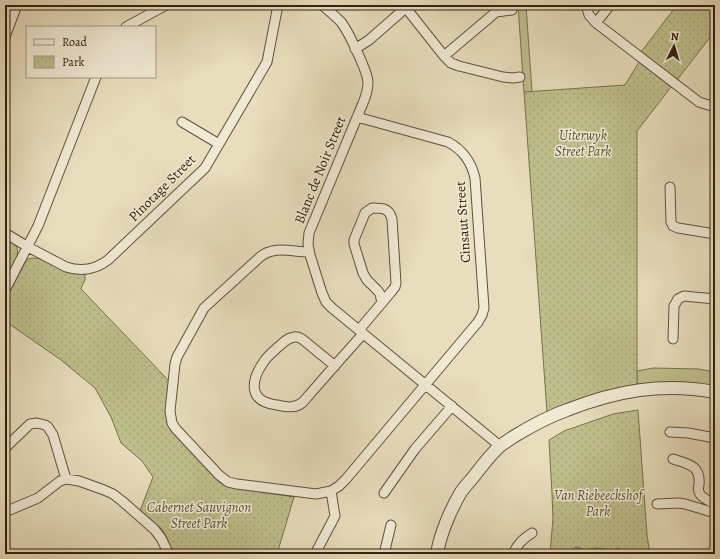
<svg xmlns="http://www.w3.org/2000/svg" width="720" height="559" font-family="Alegreya,serif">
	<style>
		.green { fill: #bebf8c; stroke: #78704e }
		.park { fill: url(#park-dots); stroke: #78704e }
		.water { fill: url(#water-rules); stroke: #6f7d73 }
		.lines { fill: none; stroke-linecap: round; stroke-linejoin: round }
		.minor-casing { stroke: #60503b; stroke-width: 11 }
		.tertiary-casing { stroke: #60503b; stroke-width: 14 }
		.minor { stroke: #f0e9d4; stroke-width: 9 }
		.tertiary { stroke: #f0e9d4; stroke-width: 12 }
		.labels { text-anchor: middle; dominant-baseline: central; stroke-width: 3; stroke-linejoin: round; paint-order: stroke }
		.park-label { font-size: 14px; font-style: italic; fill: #5c5035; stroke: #f0e9d4 }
		.street-label { font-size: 14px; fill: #322110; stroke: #f0e9d4 }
	</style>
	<defs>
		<pattern id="park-dots" width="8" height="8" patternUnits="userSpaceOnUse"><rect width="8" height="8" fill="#bebf8c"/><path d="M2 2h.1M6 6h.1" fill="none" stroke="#a4a478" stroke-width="1.8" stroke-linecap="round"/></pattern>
		<pattern id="water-rules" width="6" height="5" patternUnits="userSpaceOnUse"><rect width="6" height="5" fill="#98bbb5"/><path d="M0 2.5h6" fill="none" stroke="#83a09b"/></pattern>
	</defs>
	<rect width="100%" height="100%" fill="#e8ddbd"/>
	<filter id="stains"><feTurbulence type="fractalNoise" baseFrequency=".005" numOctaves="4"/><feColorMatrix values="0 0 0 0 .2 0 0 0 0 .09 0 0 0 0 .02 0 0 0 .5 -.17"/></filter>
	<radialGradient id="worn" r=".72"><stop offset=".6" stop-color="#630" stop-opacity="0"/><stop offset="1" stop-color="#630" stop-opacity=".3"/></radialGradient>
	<path class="green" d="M518,5H526L532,92H524Z
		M653,368L699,369L715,372V387L637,385V371Z"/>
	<path class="park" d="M677,5H715V31L677,80L641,52Z
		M639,62L671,87L637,131V385C605,389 577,401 547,412L524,92L625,85Z
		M5,238C8,239 11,241 14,243C24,253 10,270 5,280Z
		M33,258L41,259L67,272L85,274V280L82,286L81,289L169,381C167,399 162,416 172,432L219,482L227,487L232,488L294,497L277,554H173L168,540L162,529L140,511L153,477L142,461L121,443L111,417L95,388L61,360L5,321V300L25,263L28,259Z
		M638,410L647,535L650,554H550L553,518L552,494L549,440L564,431L613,414Z"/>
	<path class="water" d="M575,547L581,548L583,550L597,548L612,550L619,548L623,554H568Z"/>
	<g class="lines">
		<g class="minor-casing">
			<path id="minor" d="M322,5C328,10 335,16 341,22C348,31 367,70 368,82C368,89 366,96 363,103L309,233L308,244L310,255L322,293L326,302L332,308L500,446
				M586,5L589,15L596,23L699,102L715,107
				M406,8L444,56L451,63L459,66L503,77L513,78L520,77
				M596,23L610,5
				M126,27L166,5
				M5,37L17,5
				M355,49L369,40L409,5
				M444,56L496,12L512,10
				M182,122L219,144
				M670,187L671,222L673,226L678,228L715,234
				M5,233L28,247L66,267C82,272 95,270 108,260L205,168L267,62L278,5
				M309,252C292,252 274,245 260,257L204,308L177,357L175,364L170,411L172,423L176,429L219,475L228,482L237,484L316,494L331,491L339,486L346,479L478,322L482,315L484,308L475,178C471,161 463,150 448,142L357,117
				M5,290L38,226L96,77
				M359,330L391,292L395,287L396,283L392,219C389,208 383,208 372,208L365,213L354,240V244L363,273L367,280L378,291L380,294L382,303
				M673,339L674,306L678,299L684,296L715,299
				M335,366L302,339C299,337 295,336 291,338C286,339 282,344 278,347C273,352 267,356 263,363C250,382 249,402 277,405C287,407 295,409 303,402C323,379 343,356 363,334
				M670,432L688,433L715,438
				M5,448L30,424L37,423L45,425L48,427L53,435L66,479
				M673,459C688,464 701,465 699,485C698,488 698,491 700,494C703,499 711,501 715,505
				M384,493L415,449L452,406
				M657,504L679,503L685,504L715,513
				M5,512L38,498L60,481L66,479L79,481L104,490L113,494L122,501L154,529L161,538L169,554
				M315,554L335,516L331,491
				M384,554L391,525
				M513,554C517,544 523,539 532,533"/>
		</g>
		<g class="tertiary-casing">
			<path id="tertiary" d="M437,554C440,534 451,509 461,492C466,485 473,478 478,471C485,462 492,453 500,446C504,443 509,440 513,437C531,426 547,417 567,410C616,391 662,382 715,392"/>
		</g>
		<use href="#minor" class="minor"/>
		<use href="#tertiary" class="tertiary"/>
	</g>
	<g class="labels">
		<g class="park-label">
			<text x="583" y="135">Uiterwyk<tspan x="583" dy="16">Street Park</tspan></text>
			<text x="598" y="495">Van Riebeeckshof<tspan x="598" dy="16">Park</tspan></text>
			<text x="199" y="507">Cabernet Sauvignon<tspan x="199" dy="16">Street Park</tspan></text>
		</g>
		<g class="street-label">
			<text transform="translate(320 170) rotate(-68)">Blanc de Noir Street</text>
			<text transform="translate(162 188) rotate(-45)">Pinotage Street</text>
			<text transform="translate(463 222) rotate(-94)">Cinsaut Street</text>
		</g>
	</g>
	<rect width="720" height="559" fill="none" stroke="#e8ddbd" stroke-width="20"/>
	<rect x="6" y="6" width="708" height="547" fill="none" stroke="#322110" stroke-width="2"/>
	<rect x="10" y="10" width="700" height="539" fill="none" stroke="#322110"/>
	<rect x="26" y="26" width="130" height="52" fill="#f0e9d4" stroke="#a49986"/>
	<rect x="34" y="39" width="20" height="6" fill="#f0e9d4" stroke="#a49986"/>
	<text x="62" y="46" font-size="12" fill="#322110">Road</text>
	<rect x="34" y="56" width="20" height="12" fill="url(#park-dots)" stroke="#a49986"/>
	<text x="62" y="66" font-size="12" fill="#322110">Park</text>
	<g transform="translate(674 46) rotate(5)" stroke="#f0e9d4" stroke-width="3" paint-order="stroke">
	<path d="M0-3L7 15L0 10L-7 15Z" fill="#322110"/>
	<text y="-6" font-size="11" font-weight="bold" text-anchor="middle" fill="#322110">N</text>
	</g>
	<rect width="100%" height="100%" filter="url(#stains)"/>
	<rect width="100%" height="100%" fill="url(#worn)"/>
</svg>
